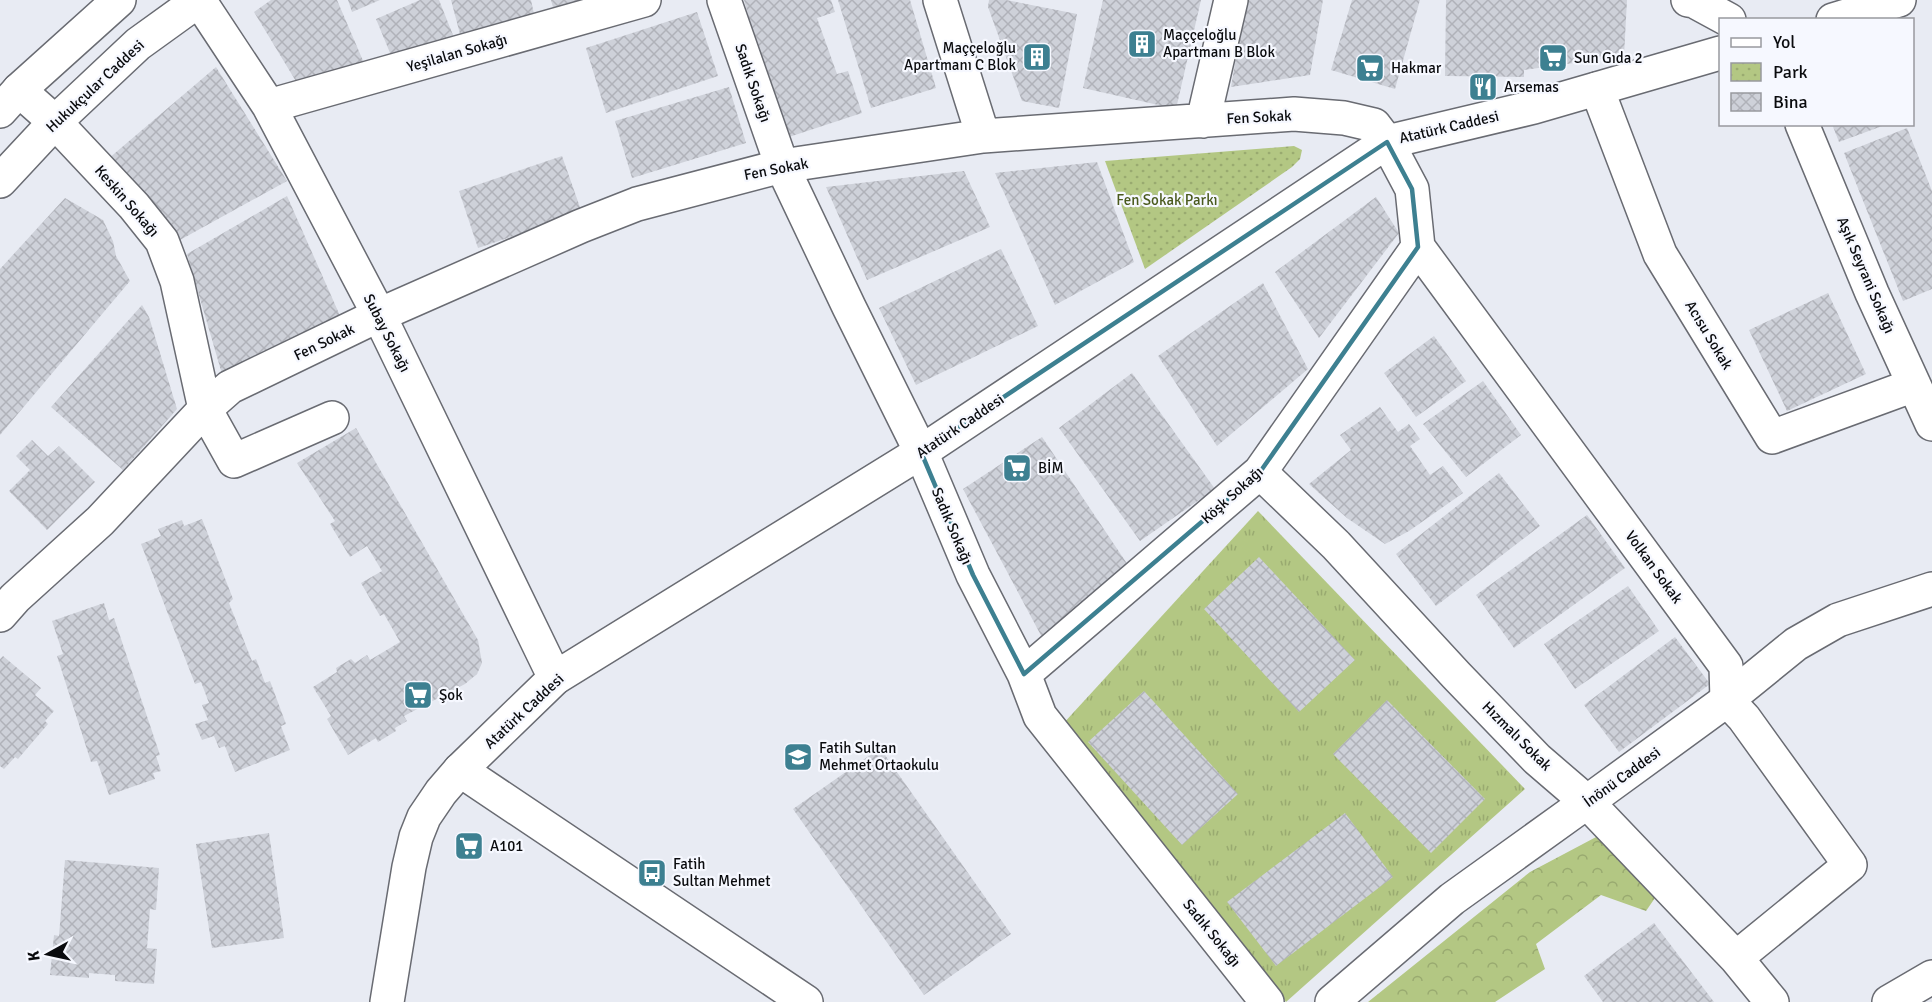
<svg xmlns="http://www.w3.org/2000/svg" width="1932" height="1002" font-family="Signika,sans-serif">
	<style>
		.grass { fill: url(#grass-tufts) }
		.forest { fill: url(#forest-crowns) }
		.park { fill: url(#park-dots) }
		.building { fill: url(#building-cross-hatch) }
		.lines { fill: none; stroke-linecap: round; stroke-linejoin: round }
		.minor-casing { stroke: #696b72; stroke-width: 36 }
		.tertiary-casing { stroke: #696b72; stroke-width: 36 }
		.minor { stroke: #fff; stroke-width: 33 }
		.tertiary { stroke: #fff; stroke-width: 33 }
		.marked { fill: none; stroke: #3d8091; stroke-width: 4.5; stroke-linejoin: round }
		.labels { text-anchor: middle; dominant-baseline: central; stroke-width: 4.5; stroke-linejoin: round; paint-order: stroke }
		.poi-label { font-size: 15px; fill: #0a0b0e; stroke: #f6f8ff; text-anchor: start }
		.street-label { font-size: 15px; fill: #0a0b0e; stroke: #f6f8ff }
		.park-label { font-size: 15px; fill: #4a5a1e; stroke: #f6f8ff }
	</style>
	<defs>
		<pattern id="grass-tufts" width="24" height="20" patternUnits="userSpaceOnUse" patternTransform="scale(1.5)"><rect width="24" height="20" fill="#b3c783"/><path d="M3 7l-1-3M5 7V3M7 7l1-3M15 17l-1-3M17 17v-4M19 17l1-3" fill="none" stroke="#99aa70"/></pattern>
		<pattern id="forest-crowns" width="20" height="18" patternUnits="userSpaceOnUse" patternTransform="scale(1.5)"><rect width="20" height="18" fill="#b3c783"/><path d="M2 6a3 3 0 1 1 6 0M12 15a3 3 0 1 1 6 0" fill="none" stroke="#99aa70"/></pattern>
		<pattern id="park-dots" width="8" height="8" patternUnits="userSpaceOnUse" patternTransform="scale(1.5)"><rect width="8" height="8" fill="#b3c783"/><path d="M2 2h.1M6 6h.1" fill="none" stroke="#99aa70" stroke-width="1.8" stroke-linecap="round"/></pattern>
		<pattern id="building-cross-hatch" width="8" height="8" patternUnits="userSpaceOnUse" patternTransform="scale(1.5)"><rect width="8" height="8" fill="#ced1d9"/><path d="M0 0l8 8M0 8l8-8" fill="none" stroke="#b0b2b9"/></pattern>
	</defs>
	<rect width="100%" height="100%" fill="#e8ebf3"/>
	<path class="grass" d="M1258,511L1525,789L1286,1002L1062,725Z"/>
	<path class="forest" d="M1598,836L1657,895L1646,911L1601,895L1536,944L1545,969L1495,1002H1368L1530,872Z"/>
	<path class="park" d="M1294,146L1302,150L1300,159L1292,167L1145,269L1105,161Z"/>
	<path class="building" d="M271,0H337L367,70L297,83L254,12Z
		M348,0H380L352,12Z
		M420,0H439L455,40L395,65L376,19Z
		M451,0H531L534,14L460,34Z
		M551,0H599L555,15Z
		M744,0H831L835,12L817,18L837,74L848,71L862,113L789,137L754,36Z
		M838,0H910L936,88L871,108Z
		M989,0H1006L1077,14L1059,108L1022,101L988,7Z
		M1103,0H1201L1176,109L1083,88Z
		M1246,0H1323L1310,75L1231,87Z
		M1352,0H1420L1395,89L1331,70Z
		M1446,0H1627L1624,56L1524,70V77L1445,76Z
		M697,12L718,76L606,113L586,48Z
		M216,67L287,181L180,240L132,178L101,165Z
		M729,87L746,143L632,178L615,121Z
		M1832,124H1885V125L1839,142Z
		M1907,128L1932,191V289L1903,301L1844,153Z
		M562,156L582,213L478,248L459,191Z
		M1097,162L1134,262L1055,305L995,173Z
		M964,171L990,227L867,280L826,187Z
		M287,196L341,318L222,374L187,254Z
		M1376,197L1399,233L1319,338L1275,272Z
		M65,198L103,220L113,241L116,256L130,281L0,435V269Z
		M1001,249L1038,326L916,385L879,308Z
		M1263,283L1308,369L1217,446L1158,356Z
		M1828,293L1866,374L1787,411L1749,330Z
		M142,305L149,317L177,409L123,470L51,407Z
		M1434,336L1466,381L1416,417L1384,373Z
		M1132,373L1215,489L1140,541L1059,428Z
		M1483,381L1521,435L1466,477L1423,424Z
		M1380,407L1398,432L1409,424L1420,439L1410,446L1430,475L1443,466L1463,493L1409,531L1385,544L1347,518L1309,484L1351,450L1340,435Z
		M356,428L478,640L482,663L477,674L465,684L404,716L407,721L395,728L396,731L378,742L376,738L348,755L327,719L331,716L313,687L337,672L336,668L351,659L355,663L367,655L370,660L400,642L384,614L380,616L361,583L382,571L367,546L350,557L330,524L335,521L297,463Z
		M1042,437L1130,568L1045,643L963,489Z
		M32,440L48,456L59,446L95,482L47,530L9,491L30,470L16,456Z
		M1499,473L1540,526L1436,606L1396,554Z
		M1587,515L1625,568L1514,648L1476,595Z
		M202,519L233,599L229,603L252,661L256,659L265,683L270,681L286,724L281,726L290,750L235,772L225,746L219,748L214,736L202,740L195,724L208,720L202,705L209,703L201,682L195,684L141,544L161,536L158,529L182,520L184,526Z
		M1259,557L1355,660L1299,712L1204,609Z
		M1628,586L1659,631L1575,689L1544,644Z
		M104,603L109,620L114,618L160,755L156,756L161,771L153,773L155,779L109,795L97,761L91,762L57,656L63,654L52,621Z
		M1675,637L1710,684L1619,752L1584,705Z
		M3,656L41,688L35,695L54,711L45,721L48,724L18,759L15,757L4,769L0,766V659Z
		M1144,691L1238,794L1182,845L1088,742Z
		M1387,700L1485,799L1431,853L1333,754Z
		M880,748L1011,934L924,995L793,809Z
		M1345,813L1393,877L1276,966L1227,902Z
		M269,833L284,938L212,948L196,844Z
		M65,860L159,868L156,910L150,909L147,948L157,949L154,984L115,981V975L89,973V978L50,975L54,935L59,936Z
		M1654,923L1714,1002H1603L1584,976Z"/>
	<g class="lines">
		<g class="minor-casing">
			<path id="minor" d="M199,0L269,106L379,315L555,678
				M724,0L782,166L849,307L921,452L973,575L1024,674L1040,716L1267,1002
				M940,0L983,136
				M1688,0L1694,1L1729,20
				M1597,89L1660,254L1772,437L1914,385
				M19,90L55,122L134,206L162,241L177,281L205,409L234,461L332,418
				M269,106L644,0
				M1203,121L1231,0
				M1802,124L1872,293L1932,424
				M1260,472L1336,545L1456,675L1537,759L1587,802L1736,958L1772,1002
				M0,615L15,598L100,521L205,409L230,387L379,315L581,226L637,204L782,166L983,136L1294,114L1344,118L1374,125L1387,142L1412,189L1418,247L1726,666L1727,700L1744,718L1850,865L1736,958
				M1024,674L1260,472L1418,247
				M460,770L806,1002
				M1889,1002L1932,977"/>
		</g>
		<g class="tertiary-casing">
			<path id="tertiary" d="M1833,20L1899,0
				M0,111L19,90L119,0
				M0,181L55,122L138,44L199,0
				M387,1002L409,867L416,837L424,817L441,792L460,770L555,678L921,452L1387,142L1534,107L1720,53
				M1332,1002L1452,899L1587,802L1727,700L1796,644L1838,620L1932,589"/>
		</g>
		<use href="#minor" class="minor"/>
		<use href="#tertiary" class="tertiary"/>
	</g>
	<path class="marked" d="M1387,142L1412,189L1418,247L1260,472L1024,674L973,575L921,452Z"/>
	<defs>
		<g id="building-square" transform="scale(1.5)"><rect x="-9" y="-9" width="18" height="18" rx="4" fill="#3d8091" stroke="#f6f8ff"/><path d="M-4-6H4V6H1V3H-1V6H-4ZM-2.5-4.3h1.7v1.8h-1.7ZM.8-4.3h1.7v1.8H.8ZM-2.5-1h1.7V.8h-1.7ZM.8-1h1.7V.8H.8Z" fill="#fff"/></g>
		<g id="supermarket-square" transform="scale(1.5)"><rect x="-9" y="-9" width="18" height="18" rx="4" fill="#3d8091" stroke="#f6f8ff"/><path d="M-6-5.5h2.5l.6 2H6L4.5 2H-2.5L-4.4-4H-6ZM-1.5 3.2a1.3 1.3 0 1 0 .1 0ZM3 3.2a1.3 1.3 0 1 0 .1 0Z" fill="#fff"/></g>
		<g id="restaurant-square" transform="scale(1.5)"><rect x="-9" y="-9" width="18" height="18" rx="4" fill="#3d8091" stroke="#f6f8ff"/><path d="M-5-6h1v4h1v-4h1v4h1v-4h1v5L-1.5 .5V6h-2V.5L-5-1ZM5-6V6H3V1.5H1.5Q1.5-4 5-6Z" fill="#fff"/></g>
		<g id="school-square" transform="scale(1.5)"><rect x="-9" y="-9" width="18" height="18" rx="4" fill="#3d8091" stroke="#f6f8ff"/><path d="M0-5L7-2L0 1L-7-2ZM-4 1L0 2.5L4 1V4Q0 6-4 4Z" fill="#fff"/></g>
		<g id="bus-square" transform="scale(1.5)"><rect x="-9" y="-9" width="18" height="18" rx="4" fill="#3d8091" stroke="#f6f8ff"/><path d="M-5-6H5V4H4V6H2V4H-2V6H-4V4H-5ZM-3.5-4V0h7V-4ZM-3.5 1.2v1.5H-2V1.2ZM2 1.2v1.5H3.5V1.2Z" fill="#fff"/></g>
	</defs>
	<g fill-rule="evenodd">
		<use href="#building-square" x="1142" y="44"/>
		<use href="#building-square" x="1037" y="57"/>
		<use href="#supermarket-square" x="1553" y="58"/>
		<use href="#supermarket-square" x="1370" y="68"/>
		<use href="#restaurant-square" x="1483" y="87"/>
		<use href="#supermarket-square" x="1017" y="468"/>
		<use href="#supermarket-square" x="418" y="695"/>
		<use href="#school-square" x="798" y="757"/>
		<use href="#supermarket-square" x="469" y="846"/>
		<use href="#bus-square" x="652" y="873"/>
	</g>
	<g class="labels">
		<g class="poi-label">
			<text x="1163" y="35">Maççeloğlu<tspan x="1163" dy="17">Apartmanı B Blok</tspan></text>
			<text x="1016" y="48" text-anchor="end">Maççeloğlu<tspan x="1016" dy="17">Apartmanı C Blok</tspan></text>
			<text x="1574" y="58">Sun Gıda 2</text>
			<text x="1391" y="68">Hakmar</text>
			<text x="1504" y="87">Arsemas</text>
			<text x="1038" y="468">BİM</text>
			<text x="439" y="695">Şok</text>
			<text x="819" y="748">Fatih Sultan<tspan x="819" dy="17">Mehmet Ortaokulu</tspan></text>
			<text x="490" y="846">A101</text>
			<text x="673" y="864">Fati̇h<tspan x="673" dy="17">Sultan Mehmet</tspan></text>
		</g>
		<g class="street-label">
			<text transform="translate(457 53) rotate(-16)">Yeşilalan Sokağı</text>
			<text transform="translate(753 83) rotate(71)">Sadık Sokağı</text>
			<text transform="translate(95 86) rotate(-43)">Hukukçular Caddesi</text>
			<text transform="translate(1259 117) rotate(-3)">Fen Sokak</text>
			<text transform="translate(1449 127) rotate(-13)">Atatürk Caddesi</text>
			<text transform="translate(776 169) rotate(-11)">Fen Sokak</text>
			<text transform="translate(127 201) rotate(49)">Keskin Sokağı</text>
			<text transform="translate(1866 275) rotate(67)">Aşık Seyrani Sokağı</text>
			<text transform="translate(387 333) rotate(63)">Subay Sokağı</text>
			<text transform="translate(1709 335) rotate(59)">Acısu Sokak</text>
			<text transform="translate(324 342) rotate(-26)">Fen Sokak</text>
			<text transform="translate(960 426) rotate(-34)">Atatürk Caddesi</text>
			<text transform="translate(1232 495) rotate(-42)">Köşk Sokağı</text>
			<text transform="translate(952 526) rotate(67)">Sadık Sokağı</text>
			<text transform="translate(1654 567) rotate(54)">Volkan Sokak</text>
			<text transform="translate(524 711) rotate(-43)">Atatürk Caddesi</text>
			<text transform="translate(1517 736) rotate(45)">Hızmalı Sokak</text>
			<text transform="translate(1622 777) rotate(-36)">İnönü Caddesi</text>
			<text transform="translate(1212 933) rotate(51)">Sadık Sokağı</text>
		</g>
		<g class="park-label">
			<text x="1167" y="200">Fen Sokak Parkı</text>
		</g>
	</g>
	<rect x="1719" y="18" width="195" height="108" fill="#f6f8ff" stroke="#98999f" stroke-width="1.5"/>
	<rect x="1731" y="38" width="30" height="9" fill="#ffffff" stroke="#98999f" stroke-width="1.5"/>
	<text x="1773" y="48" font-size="18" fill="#0a0b0e">Yol</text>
	<rect x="1731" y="63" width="30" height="18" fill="url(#park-dots)" stroke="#98999f" stroke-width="1.5"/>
	<text x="1773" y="78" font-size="18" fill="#0a0b0e">Park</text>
	<rect x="1731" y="93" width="30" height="18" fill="url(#building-cross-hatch)" stroke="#98999f" stroke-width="1.5"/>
	<text x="1773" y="108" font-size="18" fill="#0a0b0e">Bina</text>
	<g transform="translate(48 954) rotate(262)" stroke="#f6f8ff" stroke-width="4.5" paint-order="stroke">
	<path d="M0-4.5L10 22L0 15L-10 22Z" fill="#0a0b0e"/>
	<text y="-9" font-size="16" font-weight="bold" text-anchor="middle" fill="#0a0b0e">K</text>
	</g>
</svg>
